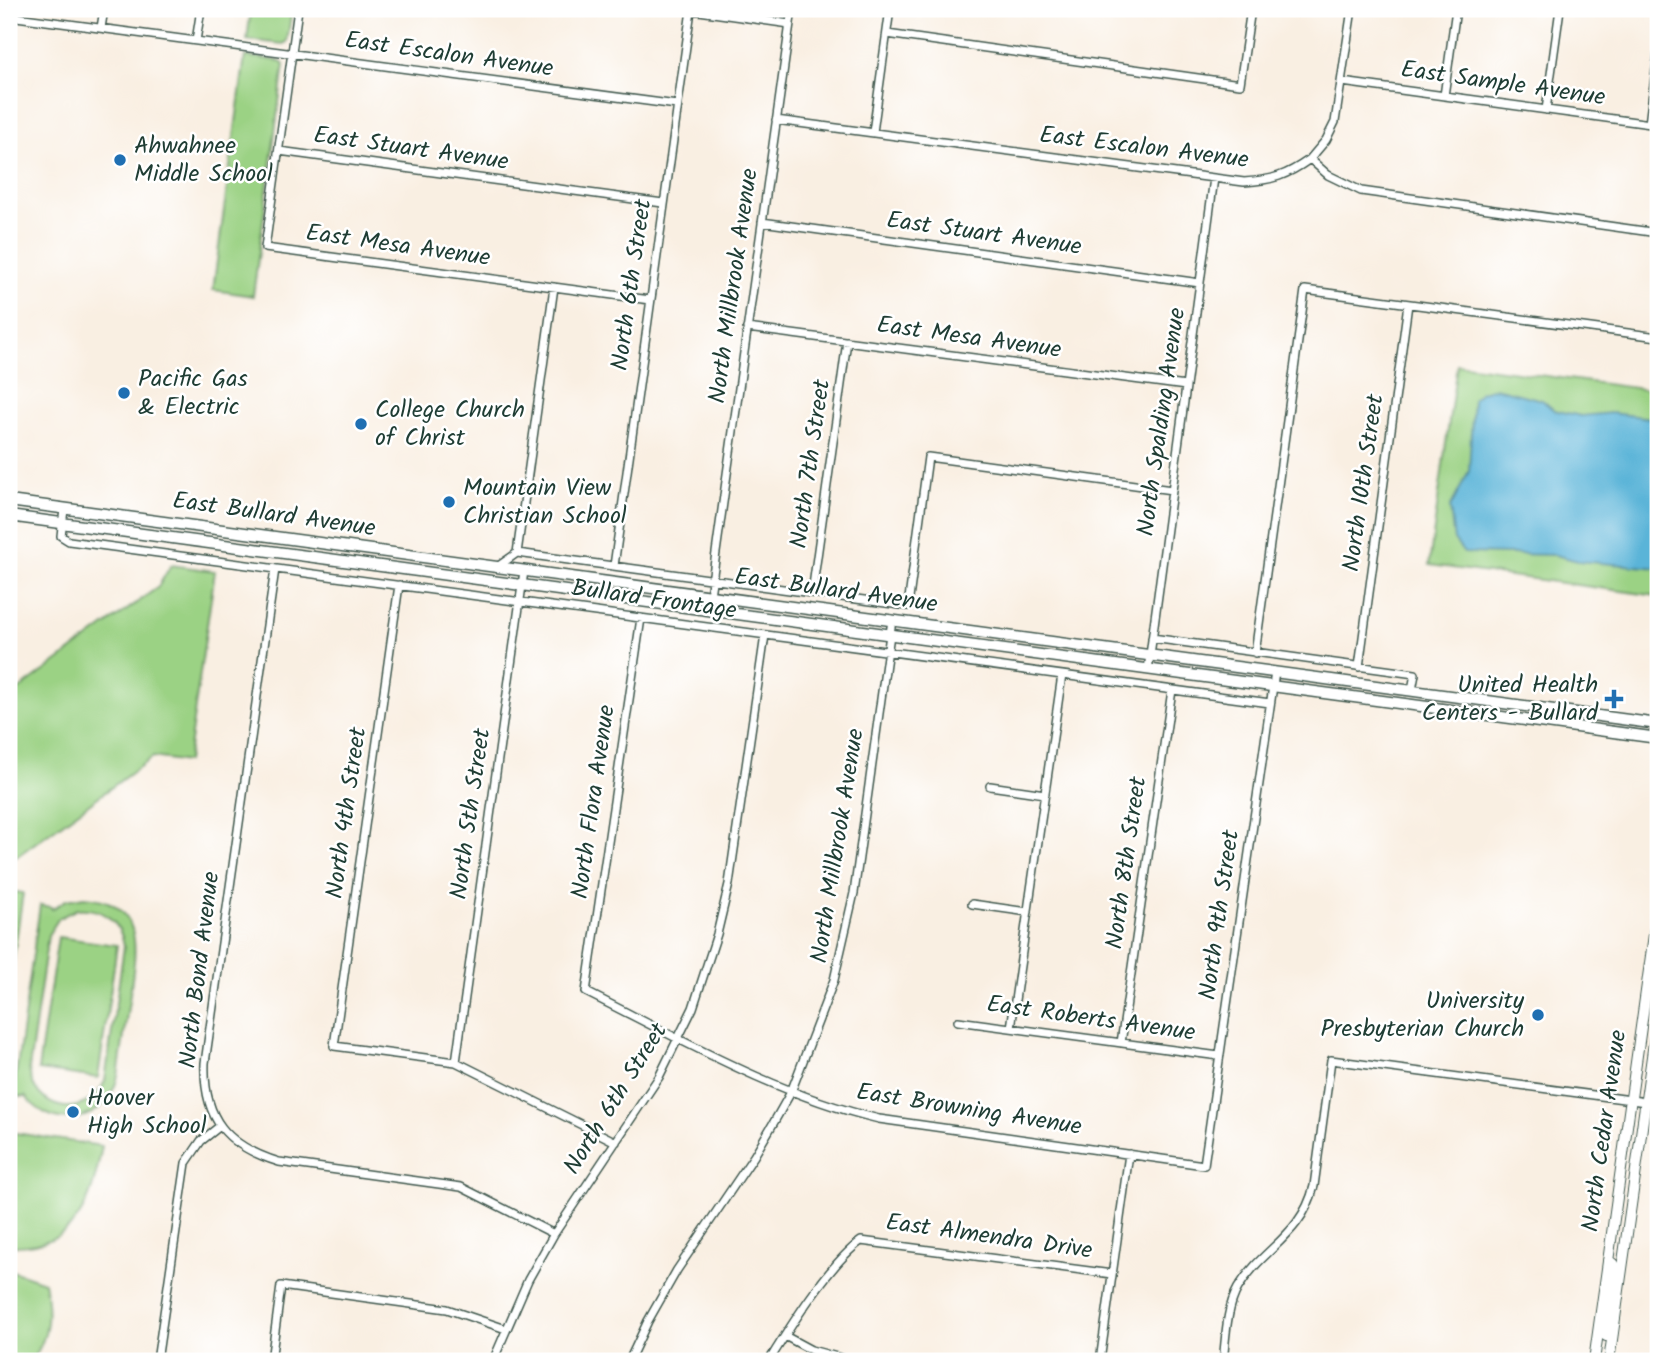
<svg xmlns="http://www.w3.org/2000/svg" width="1667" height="1370" font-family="Kalam,sans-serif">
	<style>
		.green { fill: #9bd284; stroke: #5d885c; stroke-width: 2; fill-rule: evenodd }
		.water { fill: #5ab4d8; stroke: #3c7886; stroke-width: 2 }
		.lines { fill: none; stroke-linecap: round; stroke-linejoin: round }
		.street-casing { stroke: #40584e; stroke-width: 10 }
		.secondary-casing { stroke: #40584e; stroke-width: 12 }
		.primary-casing { stroke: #40584e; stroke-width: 13 }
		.street { stroke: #fff; stroke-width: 7 }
		.secondary { stroke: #fff; stroke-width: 10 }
		.primary { stroke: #fff; stroke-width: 10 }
		.poi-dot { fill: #1f6fb2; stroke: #fff; stroke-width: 2.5 }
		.labels { text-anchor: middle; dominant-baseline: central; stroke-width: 5; stroke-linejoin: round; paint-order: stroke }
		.street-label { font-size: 24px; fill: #1f3d34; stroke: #fff }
		.poi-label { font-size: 24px; fill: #1f3d34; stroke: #fff; text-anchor: start }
	</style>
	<rect width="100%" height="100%" fill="#fff"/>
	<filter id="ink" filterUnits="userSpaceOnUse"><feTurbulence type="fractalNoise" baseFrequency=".0143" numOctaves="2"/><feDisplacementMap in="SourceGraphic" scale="14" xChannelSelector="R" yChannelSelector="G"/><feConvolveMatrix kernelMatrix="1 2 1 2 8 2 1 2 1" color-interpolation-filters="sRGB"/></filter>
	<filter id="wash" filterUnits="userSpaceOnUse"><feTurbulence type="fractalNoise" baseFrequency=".00686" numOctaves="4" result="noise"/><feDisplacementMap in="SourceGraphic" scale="28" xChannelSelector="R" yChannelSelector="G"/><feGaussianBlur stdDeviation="1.57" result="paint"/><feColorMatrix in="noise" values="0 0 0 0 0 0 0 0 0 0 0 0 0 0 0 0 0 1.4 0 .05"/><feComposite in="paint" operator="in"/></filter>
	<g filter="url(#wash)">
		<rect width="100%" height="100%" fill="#f9efe2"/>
		<path class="green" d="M251,9H292L287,42L283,44L247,40Z
			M245,56L281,61L284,65L253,296L213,290Z
			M1457,364L1658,391V596L1429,565Z
			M171,565L215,571L187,762L153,757L9,862V697L158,587Z
			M9,891L23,893L12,968L9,971Z
			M84,897C149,901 135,956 129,1001C125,1026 122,1051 118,1076C107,1123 55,1134 25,1096L24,1097L13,1096L40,905L51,907L52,909L66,900ZM77,909C102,907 121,921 124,946L105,1081C87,1122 34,1112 29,1069L48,935L59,918Z
			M58,937L117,945L98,1078L38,1070Z
			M9,1132L102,1146C91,1204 78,1248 9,1246Z
			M9,1270L44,1282C50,1310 50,1338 31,1361H9Z"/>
		<path class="water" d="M1495,388L1542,400L1554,410L1581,416L1611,413L1658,419V568L1578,561L1555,555L1464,553L1454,540L1450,508L1469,471L1473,399L1481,392Z"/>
	</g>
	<g filter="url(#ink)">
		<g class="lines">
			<g class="street-casing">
				<path id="street" d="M298,9L265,248L650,300
					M685,9L790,24
					M9,16L677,105
					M101,28L104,9
					M887,34L1240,84L1251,9
					M196,41L201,9
					M1342,82L1658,125
					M1444,96L1456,9
					M1546,110L1560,9
					M776,120L1244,182C1273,180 1286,176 1310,159L1328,175L1361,191L1658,233
					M1649,124L1658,52
					M873,132L890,9
					M279,151L663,203
					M1310,159L1326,140L1335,122L1352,9
					M762,222L1200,283
					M747,328L1186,386
					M64,509L61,536L69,541L1270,703
					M517,553L908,606L928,457L1172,490
					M614,566L691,10
					M497,567L517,553L554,287
					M275,569L205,1063C203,1119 227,1146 279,1162L461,1187L554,1234
					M399,585L334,1046L456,1062L616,1142
					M812,593L847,341
					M708,610L792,9
					M641,618L586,992C680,1039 777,1095 879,1119L1204,1165L1275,672
					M1152,638L1415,674L1412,690
					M1255,653L1305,290L1658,337
					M1359,667L1408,304
					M1148,670L1214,178
					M990,786L1045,794
					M972,904L1028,912
					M958,1021L1219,1056
					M1011,1028L1062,675
					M1121,1043L1172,690
					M456,1062L524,571
					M785,1336L811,1350L852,1361
					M157,1361L186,1163L201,1141L220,1126
					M271,1361L281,1286L447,1309L506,1329
					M493,1361L528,1280L554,1234L659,1077L693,1008L717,934L729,884L765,635
					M629,1361L648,1321L677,1270L754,1156L774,1122L791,1092L834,980L854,893L892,620
					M769,1361C790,1327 829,1264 861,1241L1112,1274
					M1100,1361L1129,1154
					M1223,1361C1226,1338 1226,1309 1238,1288C1262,1248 1302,1236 1314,1186L1331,1060L1646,1102"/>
			</g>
			<g class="secondary-casing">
				<path id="secondary" d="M1606,1336L1614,1270L1613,1264L1608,1260
					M1594,1361L1658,906
					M1609,1361L1658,1014"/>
			</g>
			<g class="primary-casing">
				<path id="primary" d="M9,501L1658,724
					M9,516L1658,738"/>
			</g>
			<use href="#street" class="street"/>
			<use href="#secondary" class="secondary"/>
			<use href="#primary" class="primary"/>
		</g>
	</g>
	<g class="poi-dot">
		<circle cx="120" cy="160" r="7"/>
		<circle cx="124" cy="393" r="7"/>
		<circle cx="361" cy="424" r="7"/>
		<circle cx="449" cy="502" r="7"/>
		<path d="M1610.5 688.5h7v7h7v7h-7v7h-7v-7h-7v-7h7z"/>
		<circle cx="1538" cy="1015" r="7"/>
		<circle cx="73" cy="1112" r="7"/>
	</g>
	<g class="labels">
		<g class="street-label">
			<text transform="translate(449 55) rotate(8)">East Escalon Avenue</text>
			<text transform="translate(1503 84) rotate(8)">East Sample Avenue</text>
			<text transform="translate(1144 148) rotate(7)">East Escalon Avenue</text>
			<text transform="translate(411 149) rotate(8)">East Stuart Avenue</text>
			<text transform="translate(984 234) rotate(8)">East Stuart Avenue</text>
			<text transform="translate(398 246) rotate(8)">East Mesa Avenue</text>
			<text transform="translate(632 285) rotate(-82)">North 6th Street</text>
			<text transform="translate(734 286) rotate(-82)">North Millbrook Avenue</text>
			<text transform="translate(969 338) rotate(8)">East Mesa Avenue</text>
			<text transform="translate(1162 422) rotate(-82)">North Spalding Avenue</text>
			<text transform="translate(811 464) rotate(-82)">North 7th Street</text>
			<text transform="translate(1364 483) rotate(-82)">North 10th Street</text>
			<text transform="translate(274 515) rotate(8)">East Bullard Avenue</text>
			<text transform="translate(836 591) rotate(8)">East Bullard Avenue</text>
			<text transform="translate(654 600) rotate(8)">Bullard Frontage</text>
			<text transform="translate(594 802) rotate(-82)">North Flora Avenue</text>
			<text transform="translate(347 813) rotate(-82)">North 4th Street</text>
			<text transform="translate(471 814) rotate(-82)">North 5th Street</text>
			<text transform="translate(838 846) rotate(-81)">North Millbrook Avenue</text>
			<text transform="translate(1127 863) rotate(-82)">North 8th Street</text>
			<text transform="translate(1220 915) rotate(-82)">North 9th Street</text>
			<text transform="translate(200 970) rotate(-83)">North Bond Avenue</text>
			<text transform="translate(1091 1019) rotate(8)">East Roberts Avenue</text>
			<text transform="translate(616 1099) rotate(-58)">North 6th Street</text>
			<text transform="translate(969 1110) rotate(9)">East Browning Avenue</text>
			<text transform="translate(1605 1131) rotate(-82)">North Cedar Avenue</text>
			<text transform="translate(989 1237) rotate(8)">East Almendra Drive</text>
		</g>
		<g class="poi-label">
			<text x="134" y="146">Ahwahnee<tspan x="134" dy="28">Middle School</tspan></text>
			<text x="138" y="379">Pacific Gas<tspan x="138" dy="28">&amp; Electric</tspan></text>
			<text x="375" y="410">College Church<tspan x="375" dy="28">of Christ</tspan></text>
			<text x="463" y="488">Mountain View<tspan x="463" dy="28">Christian School</tspan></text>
			<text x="1598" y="685" text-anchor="end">United Health<tspan x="1598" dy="28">Centers - Bullard</tspan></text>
			<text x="1524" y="1001" text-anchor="end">University<tspan x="1524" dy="28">Presbyterian Church</tspan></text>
			<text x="87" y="1098">Hoover<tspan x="87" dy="28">High School</tspan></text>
		</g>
	</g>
	<rect width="1667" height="1370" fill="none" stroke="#fff" stroke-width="35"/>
</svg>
